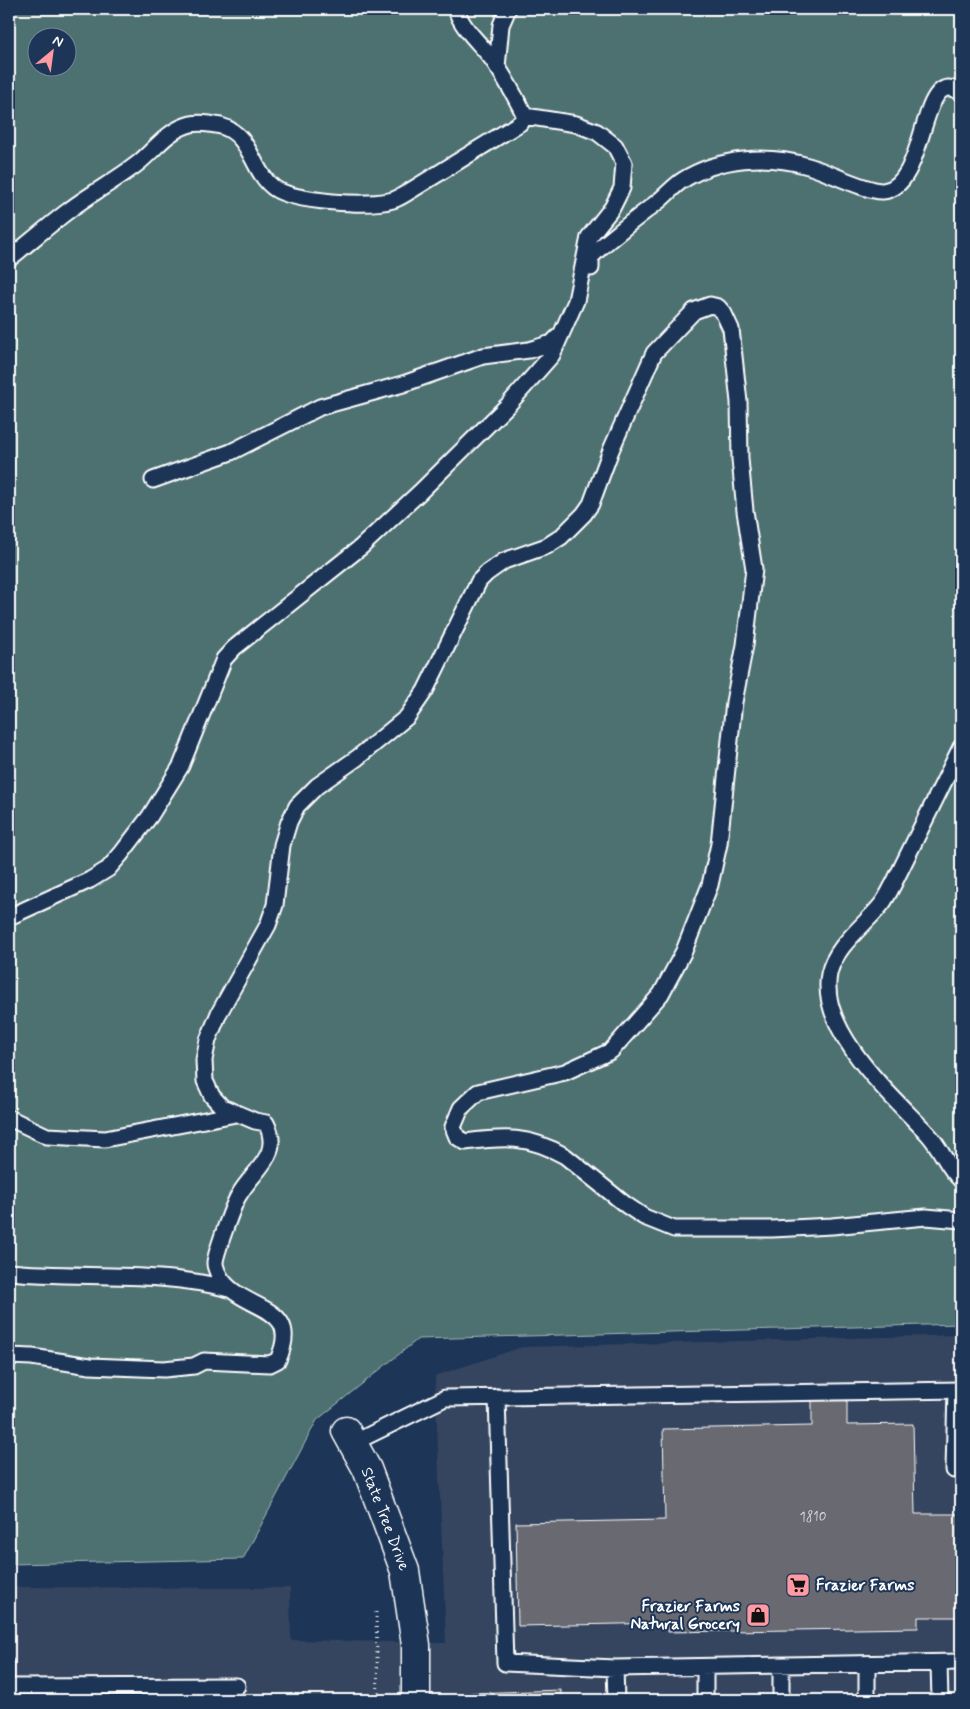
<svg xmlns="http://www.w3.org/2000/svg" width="970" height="1709" font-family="Mynerve,sans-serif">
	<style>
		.built { fill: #34455f }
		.green { fill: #4e7071; stroke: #a6b8b8; fill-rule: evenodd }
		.building { fill: #686971; stroke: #fff }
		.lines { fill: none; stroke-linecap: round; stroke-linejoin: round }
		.service-casing { stroke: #fff; stroke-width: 19 }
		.tertiary-casing { stroke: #fff; stroke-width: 31 }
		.path { stroke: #fff; stroke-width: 3; stroke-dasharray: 1 4; stroke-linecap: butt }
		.service { stroke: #1d3557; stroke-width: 15 }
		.tertiary { stroke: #1d3557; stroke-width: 28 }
		.labels { text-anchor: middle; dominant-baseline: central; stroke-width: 4; stroke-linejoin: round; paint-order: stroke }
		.number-label { font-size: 14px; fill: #d9dadc }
		.street-label { font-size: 16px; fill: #fff; stroke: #1d3557 }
		.poi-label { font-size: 16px; font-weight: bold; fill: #fff; stroke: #1d3557; text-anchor: start }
	</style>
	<rect width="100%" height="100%" fill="#1d3557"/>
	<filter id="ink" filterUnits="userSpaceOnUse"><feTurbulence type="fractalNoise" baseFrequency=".02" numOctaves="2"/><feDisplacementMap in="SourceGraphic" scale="10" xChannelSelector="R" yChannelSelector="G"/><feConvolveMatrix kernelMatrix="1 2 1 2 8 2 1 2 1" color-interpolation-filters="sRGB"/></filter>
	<g filter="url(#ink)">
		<path class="built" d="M961,1335V1700H9V1587L290,1588L291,1640L446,1643L435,1376L522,1347Z"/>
		<path class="green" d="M9,9H961V1324L418,1339L317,1420L243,1559L9,1564ZM38,38H68V68H38Z"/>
		<path class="building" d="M847,1397V1425L913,1424L915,1514H961V1617H918V1628L668,1632V1623L518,1626L516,1523L665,1520L663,1429L812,1426V1398Z
			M14,1659V1700H9V1660Z
			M561,1690V1700H471V1693Z"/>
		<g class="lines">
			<g class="service-casing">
				<path id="service" d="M456,9C462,29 480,43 492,59C505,77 515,96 525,116
					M497,67L501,25L508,9
					M9,259C29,243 48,226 68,211C90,194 115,181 137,164C155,150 167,130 191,124C201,122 212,124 221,126C252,135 251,171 274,188C294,202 370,207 393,200C399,198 405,194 410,191L520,123L525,116
					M591,268V257L601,247C620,231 640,215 660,200C668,193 675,185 683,180C720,157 767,154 808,166C826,171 867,192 883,191C929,187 918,62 961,93
					M153,480L231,452L320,407L403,384L483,356L529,350L552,343L560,335
					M961,747L893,885C889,892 886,899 881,905C864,926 835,946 829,974C818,1031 892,1096 928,1134C941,1148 947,1167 961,1180
					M9,917L90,880L108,869L121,854L150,816L181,766L224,659L234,648L361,547L420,492L508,405L552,355L576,301L589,237L612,208L622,188L624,163L615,146L597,132L576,124L525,116
					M9,1118L47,1136L105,1139L236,1114
					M9,1272C81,1279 158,1270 229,1289
					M9,1356L32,1357L90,1366L164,1369L194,1366L204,1361L270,1364L278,1360C303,1304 247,1313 222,1280C219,1276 215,1268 215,1263C215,1255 234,1202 239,1195C254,1169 283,1155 266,1123L255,1121L222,1107L212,1096L205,1081L204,1060L208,1040L219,1013L268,925L275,905L282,845L289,822L297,806L317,786L357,758L407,717L425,691L479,581L487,573L504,561L547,546L561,537L584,514L591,504L611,450L654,353L694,311L710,305L718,307L724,314L731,329L739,402L740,459L745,511L754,569L745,645L734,702L719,844L710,885L684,951L661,994L611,1051L565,1072L478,1092L461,1108L453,1127L457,1137L465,1142C505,1137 528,1135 565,1156L626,1205L644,1217L674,1229H772L832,1226L926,1217L961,1220
					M956,1390L954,1470H961
					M497,1397L505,1663L615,1668
					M353,1443L445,1398L961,1390
					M939,1663L940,1700
					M867,1664V1700
					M781,1666V1700
					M705,1667V1700
					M14,1687L237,1686
					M616,1700L615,1668L961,1662"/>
			</g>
			<g class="tertiary-casing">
				<path id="tertiary" d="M346,1431L367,1469L405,1571L416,1645V1700"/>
			</g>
			<path class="path" d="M376,1612L378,1700"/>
			<use href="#service" class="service"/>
			<use href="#tertiary" class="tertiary"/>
		</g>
	</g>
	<defs>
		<g id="supermarket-square" transform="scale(1.25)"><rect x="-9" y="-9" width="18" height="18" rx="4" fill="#ff9aa2" stroke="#1d3557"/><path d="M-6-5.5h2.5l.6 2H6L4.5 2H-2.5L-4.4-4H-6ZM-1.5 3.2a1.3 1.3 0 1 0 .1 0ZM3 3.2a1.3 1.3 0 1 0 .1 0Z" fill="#111"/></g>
		<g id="shop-square" transform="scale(1.25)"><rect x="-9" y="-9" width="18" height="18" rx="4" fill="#ff9aa2" stroke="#1d3557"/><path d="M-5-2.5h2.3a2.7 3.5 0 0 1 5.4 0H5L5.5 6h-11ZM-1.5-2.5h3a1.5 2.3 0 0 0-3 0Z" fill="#111"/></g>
	</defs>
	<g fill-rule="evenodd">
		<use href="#supermarket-square" x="798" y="1585"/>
		<use href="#shop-square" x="758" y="1615"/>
	</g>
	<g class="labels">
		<g class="number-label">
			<text x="813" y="1517">1810</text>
		</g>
		<g class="street-label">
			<text transform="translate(385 1519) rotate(69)">State Tree Drive</text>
		</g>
		<g class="poi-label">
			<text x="816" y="1585">Frazier Farms</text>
			<text x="740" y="1606" text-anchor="end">Frazier Farms<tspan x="740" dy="18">Natural Grocery</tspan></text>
		</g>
	</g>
	<rect width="970" height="1709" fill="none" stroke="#1d3557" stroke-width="30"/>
	<rect x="15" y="15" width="940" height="1679" fill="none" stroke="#fff" stroke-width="2" filter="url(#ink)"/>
	<g transform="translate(52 52) rotate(29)"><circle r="24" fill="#1d3557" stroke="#77869a"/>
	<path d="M0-4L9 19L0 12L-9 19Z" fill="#ff9aa2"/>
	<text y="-8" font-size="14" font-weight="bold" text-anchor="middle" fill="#ffffff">N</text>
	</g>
</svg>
